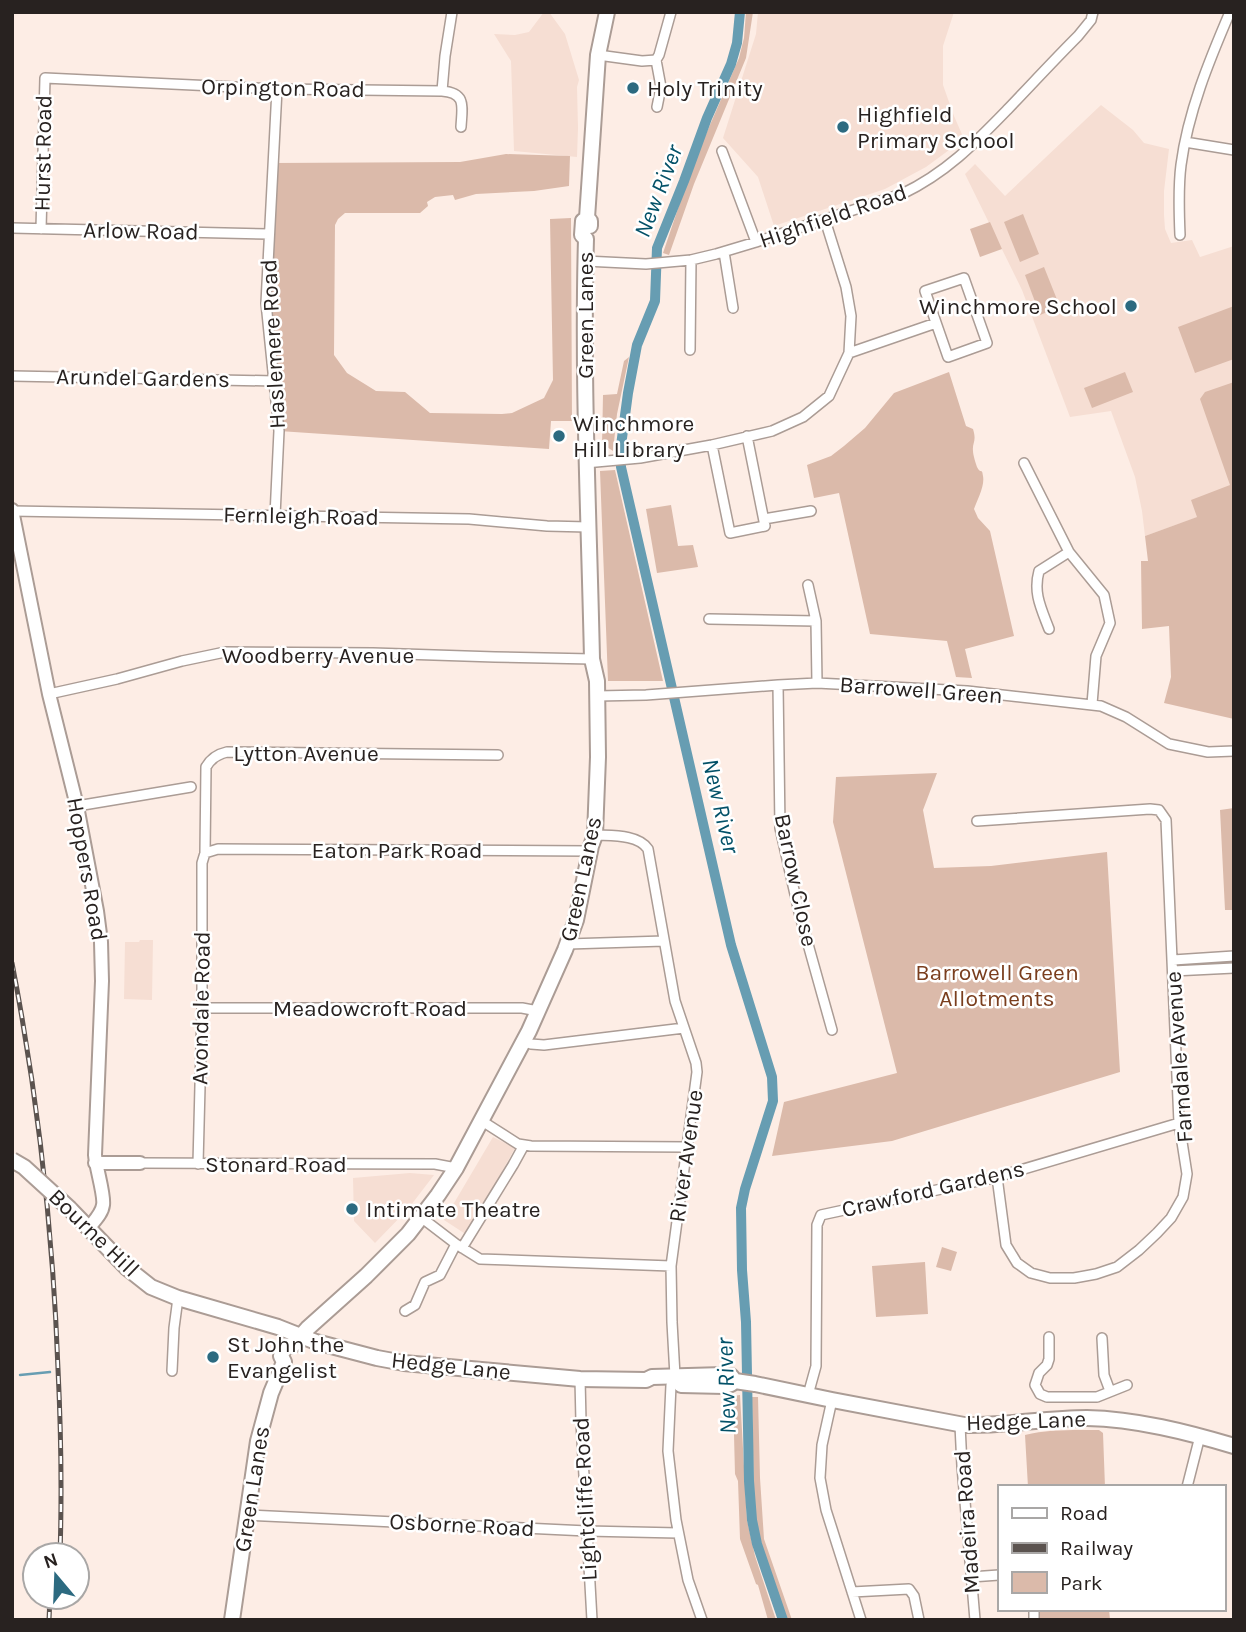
<svg xmlns="http://www.w3.org/2000/svg" width="1246" height="1632" font-family="Karla,sans-serif">
	<style>
		.built { fill: #f6ded3 }
		.green { fill: #dbbaaa }
		.lines { fill: none; stroke-linecap: round; stroke-linejoin: round }
		.stream { stroke: #679db2; stroke-width: 2.5 }
		.canal { stroke: #679db2; stroke-width: 10 }
		.street-casing { stroke: #ab9c95; stroke-width: 12 }
		.secondary-casing { stroke: #ab9c95; stroke-width: 16 }
		.primary-casing { stroke: #ab9c95; stroke-width: 18 }
		.street { stroke: #fff; stroke-width: 9 }
		.secondary { stroke: #fff; stroke-width: 12 }
		.primary { stroke: #fff; stroke-width: 14 }
		.rail-casing { stroke: #5b534f; stroke-width: 5 }
		.rail { stroke: #fff; stroke-width: 2.5; stroke-dasharray: 8; stroke-linecap: butt }
		.primary-bridge-casing { stroke: #ab9c95; stroke-width: 18; stroke-linecap: butt }
		.primary-bridge { stroke: #fff; stroke-width: 14 }
		.poi-dot { fill: #2c6a80; stroke: #fff; stroke-width: 2.5 }
		.labels { text-anchor: middle; dominant-baseline: central; stroke-width: 5; stroke-linejoin: round; paint-order: stroke }
		.street-label { font-size: 23px; fill: #282220; stroke: #fff }
		.poi-label { font-size: 23px; fill: #282220; stroke: #fff; text-anchor: start }
		.park-label { font-size: 23px; fill: #7a3e1e; stroke: #fff }
		.water-label { font-size: 24px; font-style: italic; fill: #035168; stroke: #fff }
	</style>
	<rect width="100%" height="100%" fill="#fdede5"/>
	<path class="built" d="M544,12H549L565,34L579,80L577,87L578,128L577,157L514,151L511,61L494,34L515,35L529,32Z
		M758,12H954L943,46V85L954,116L964,139L926,167L885,189L774,226L758,177L723,138L756,34Z
		M1101,105L1133,130L1144,143L1169,149L1164,191V215L1165,229L1171,243L1192,240L1200,257L1234,246V504L1145,536L1142,511L1135,477L1111,411L1070,417L1022,290L965,174L975,164L1005,196Z
		M140,940H153L152,1000L124,999L125,942H139Z
		M493,1137L515,1148L467,1235L444,1220Z
		M410,1173L434,1175L408,1209L375,1243L354,1221L353,1178Z"/>
	<path class="green" d="M746,12H753L746,58L694,184L669,255L663,253L693,164L739,58L744,38Z
		M506,154L570,156L569,186L534,191L476,194L455,200L453,195L435,197L427,202L428,206L420,213H345L338,219L335,225L334,355L347,373L376,391L405,392L430,413L502,414L512,413L544,398L553,380L550,219L571,218L572,421H551L549,449L279,431L268,261L273,163L460,162Z
		M1023,214L1039,254L1020,262L1004,222Z
		M990,222L1002,249L980,257L970,229Z
		M1044,267L1060,307L1040,315L1025,275Z
		M1234,306V359L1195,373L1178,327Z
		M629,357L617,414L613,451L607,447L602,446L603,395L617,394L624,361Z
		M949,372L966,426L973,429C977,442 972,442 973,451C973,455 976,464 977,467C981,475 982,467 983,476C985,486 977,500 974,509L978,518L990,531L1014,636L965,649L972,678L956,677L947,641L870,634L839,493L814,498L807,465L831,456L844,446L865,428L894,393Z
		M1125,372L1133,392L1092,408L1084,388Z
		M1234,382V719L1164,703L1171,677L1169,626L1142,629L1141,561H1148L1145,536L1197,517L1191,500L1230,485L1200,399L1205,392Z
		M615,470L663,681H608L600,471Z
		M671,505L678,546L693,545L698,567L657,573L646,509Z
		M937,773L923,810L934,868L991,866L1107,852L1120,1072L892,1141L772,1156L784,1102L897,1073L833,822L836,777Z
		M1234,808V910H1225L1220,810Z
		M942,1247L957,1252L951,1271L936,1267Z
		M925,1262L928,1314L876,1317L872,1266Z
		M740,1395L747,1520L755,1556L776,1620H768L758,1585L756,1584L740,1539L738,1481L735,1474L733,1396Z
		M752,1397H758L760,1478L764,1539L792,1620H787C774,1583 759,1545 754,1506Z
		M1099,1430L1103,1433L1105,1487H1028L1025,1435C1049,1429 1074,1430 1099,1430Z
		M1036,1609H1109L1110,1620H1037Z"/>
	<g class="lines">
		<path class="stream" d="M20,1375L50,1372"/>
		<path class="canal" d="M740,12L737,43L731,64L707,118L684,181L657,248L655,301L637,345L628,393L620,453L621,467L731,945L772,1077L773,1101L745,1189L741,1208L742,1270L746,1322L749,1481L752,1520L757,1544L783,1620"/>
		<g class="street-casing">
			<path id="street" d="M598,55L642,61L656,60L659,55L671,12
				M656,60L661,87L657,107
				M442,91C467,93 462,107 461,127
				M1185,142L1234,150
				M722,151L756,242
				M12,228L269,234
				M41,229L45,78L277,89L442,91L445,56L452,12
				M1180,235C1179,212 1178,188 1181,165C1188,112 1209,61 1230,12
				M724,252L733,308
				M585,261L646,264L691,260L716,254L756,242L902,194C946,173 974,144 1007,110C1031,85 1054,60 1078,36L1091,20L1093,12
				M964,278L987,343L948,357L925,291Z
				M690,350L691,260
				M849,353L936,323
				M12,376L274,381
				M712,445L730,533L765,526L747,436
				M585,463L640,458L712,445L772,431L803,417L829,396L849,353L851,316L846,287L825,220
				M1024,463L1069,552L1104,595L1110,623L1096,656L1092,704
				M12,511L469,519L547,526L588,527
				M275,516L279,431L266,303L277,89
				M764,519L811,511
				M808,585L816,621L817,683
				M709,619L816,621
				M1049,629C1041,608 1033,593 1039,571L1069,552
				M778,685L780,828L799,912L832,1030
				M49,694L117,679L182,661L225,652L373,653L495,657L592,659
				M597,696L646,695L778,685L817,683L967,691L1101,706L1126,717L1169,744L1208,752L1234,751
				M77,806L191,787
				M977,821L1150,809L1159,810L1166,820L1179,1123L1187,1174L1183,1197L1171,1218L1157,1233L1139,1250L1117,1267L1096,1274L1074,1278H1050L1031,1273L1017,1263L1006,1245L997,1177
				M595,835C611,836 638,834 648,849L675,1001L696,1063L697,1072L671,1266L672,1322L675,1376
				M205,853L218,849L590,851
				M568,944L664,941
				M1173,960L1234,956
				M1173,971L1234,968
				M202,1008H522L538,1011
				M523,1041L531,1044L544,1045L684,1028
				M482,1121L518,1144L531,1146L687,1147
				M140,1163L435,1164L456,1168
				M198,1164L202,1008V863L205,853L206,767C211,758 218,754 227,752L498,755
				M422,1218L456,1244L480,1259L671,1266
				M462,1248L513,1165L524,1145
				M405,1311L415,1305L425,1282L440,1275L456,1244
				M1049,1337V1359L1047,1365L1039,1373L1035,1385L1040,1394L1047,1397H1097L1127,1385
				M1102,1338L1104,1375L1110,1391
				M172,1371L174,1328L178,1298
				M580,1379L581,1422L592,1620
				M671,1385L668,1451L676,1520L688,1580L702,1620
				M808,1395L816,1366L817,1225L821,1215L997,1177L1179,1123
				M832,1400L822,1445L820,1478L826,1510L861,1620
				M960,1425L962,1466L975,1620
				M1187,1487L1200,1436
				M246,1515L587,1531L678,1533
				M971,1577L999,1575
				M852,1592L909,1589L914,1596L919,1620
				M1034,1609V1620"/>
		</g>
		<g class="secondary-casing">
			<path id="secondary" d="M12,510L49,694L77,806L97,911L101,942L102,981L95,1155C96,1168 105,1196 103,1205C102,1214 93,1222 88,1229
				M95,1163H140"/>
		</g>
		<g class="primary-casing">
			<path id="primary" d="M590,226V221L587,218L598,55L607,12
				M70,1209L127,1268L151,1287L178,1298L278,1327L316,1342L377,1358L404,1363L580,1379L646,1380L652,1377L724,1375L731,1376L735,1381
				M681,1385L724,1386L731,1384L735,1381L755,1384L832,1400L964,1425C1005,1426 1046,1418 1087,1418C1136,1419 1187,1432 1234,1446
				M232,1620L258,1441L271,1393L284,1362L281,1356L285,1346L293,1345L308,1328L366,1276L408,1234L438,1195L456,1168L529,1031L565,950L576,920L591,846L595,835L598,757L597,681L592,659C589,519 582,379 586,239L582,235L583,221L587,218"/>
		</g>
		<use href="#street" class="street"/>
		<use href="#secondary" class="secondary"/>
		<use href="#primary" class="primary"/>
		<g class="rail-casing">
			<path id="rail" d="M12,963C38,1097 53,1233 58,1369C61,1431 62,1493 60,1555
				M49,1620L50,1597"/>
		</g>
		<use href="#rail" class="rail"/>
		<g class="primary-bridge-casing">
			<path id="primary-bridge" d="M12,1160L24,1167L70,1209"/>
		</g>
		<use href="#primary-bridge" class="primary-bridge"/>
	</g>
	<g class="poi-dot">
		<circle cx="633" cy="88" r="7"/>
		<circle cx="843" cy="127" r="7"/>
		<circle cx="1131" cy="306" r="7"/>
		<circle cx="559" cy="436" r="7"/>
		<circle cx="352" cy="1209" r="7"/>
		<circle cx="213" cy="1357" r="7"/>
	</g>
	<g class="labels">
		<g class="street-label">
			<text transform="translate(283 88) rotate(1)">Orpington Road</text>
			<text transform="translate(43 153) rotate(-89)">Hurst Road</text>
			<text transform="translate(833 216) rotate(-19)">Highfield Road</text>
			<text transform="translate(141 231) rotate(1)">Arlow Road</text>
			<text transform="translate(585 315) rotate(-90)">Green Lanes</text>
			<text transform="translate(273 344) rotate(-93)">Haslemere Road</text>
			<text transform="translate(143 378) rotate(1)">Arundel Gardens</text>
			<text transform="translate(301 516) rotate(1)">Fernleigh Road</text>
			<text x="318" y="655">Woodberry Avenue</text>
			<text transform="translate(921 690) rotate(4)">Barrowell Green</text>
			<text x="306" y="753">Lytton Avenue</text>
			<text x="397" y="850">Eaton Park Road</text>
			<text transform="translate(87 869) rotate(80)">Hoppers Road</text>
			<text transform="translate(581 879) rotate(-78)">Green Lanes</text>
			<text transform="translate(796 880) rotate(78)">Barrow Close</text>
			<text transform="translate(201 1008) rotate(-89)">Avondale Road</text>
			<text x="370" y="1008">Meadowcroft Road</text>
			<text transform="translate(1179 1057) rotate(-94)">Farndale Avenue</text>
			<text transform="translate(686 1156) rotate(-82)">River Avenue</text>
			<text x="276" y="1164">Stonard Road</text>
			<text transform="translate(933 1189) rotate(-13)">Crawford Gardens</text>
			<text transform="translate(94 1233) rotate(44)">Bourne Hill</text>
			<text transform="translate(451 1366) rotate(6)">Hedge Lane</text>
			<text transform="translate(1026 1421) rotate(-2)">Hedge Lane</text>
			<text transform="translate(252 1489) rotate(-81)">Green Lanes</text>
			<text transform="translate(585 1499) rotate(-93)">Lightcliffe Road</text>
			<text transform="translate(967 1522) rotate(-94)">Madeira Road</text>
			<text transform="translate(462 1525) rotate(3)">Osborne Road</text>
		</g>
		<g class="poi-label">
			<text x="647" y="88">Holy Trinity</text>
			<text x="857" y="114">Highfield<tspan x="857" dy="26">Primary School</tspan></text>
			<text x="1117" y="306" text-anchor="end">Winchmore School</text>
			<text x="573" y="423">Winchmore<tspan x="573" dy="26">Hill Library</tspan></text>
			<text x="366" y="1209">Intimate Theatre</text>
			<text x="227" y="1344">St John the<tspan x="227" dy="26">Evangelist</tspan></text>
		</g>
		<g class="park-label">
			<text x="997" y="972">Barrowell Green<tspan x="997" dy="26">Allotments</tspan></text>
		</g>
		<g class="water-label">
			<text transform="translate(658 191) rotate(-69)">New River</text>
			<text transform="translate(721 806) rotate(77)">New River</text>
			<text transform="translate(726 1386) rotate(-92)">New River</text>
		</g>
	</g>
	<rect width="1246" height="1632" fill="none" stroke="#282220" stroke-width="28"/>
	<rect x="998" y="1485" width="228" height="126" fill="#ffffff" stroke="#a9a7a6" stroke-width="2"/>
	<rect x="1012" y="1508" width="35" height="10" fill="#ffffff" stroke="#a9a7a6" stroke-width="2"/>
	<text x="1060" y="1520" font-size="21" fill="#282220">Road</text>
	<rect x="1012" y="1543" width="35" height="10" fill="#5b534f" stroke="#a9a7a6" stroke-width="2"/>
	<text x="1060" y="1555" font-size="21" fill="#282220">Railway</text>
	<rect x="1012" y="1572" width="35" height="21" fill="#dbbaaa" stroke="#a9a7a6" stroke-width="2"/>
	<text x="1060" y="1590" font-size="21" fill="#282220">Park</text>
	<g transform="translate(56 1576) rotate(341)"><circle r="33" fill="#ffffff" stroke="#a9a7a6" stroke-width="2"/>
	<path d="M0-5L12 26L0 18L-12 26Z" fill="#2c6a80"/>
	<text y="-10" font-size="19" font-weight="bold" text-anchor="middle" fill="#282220">N</text>
	</g>
</svg>
